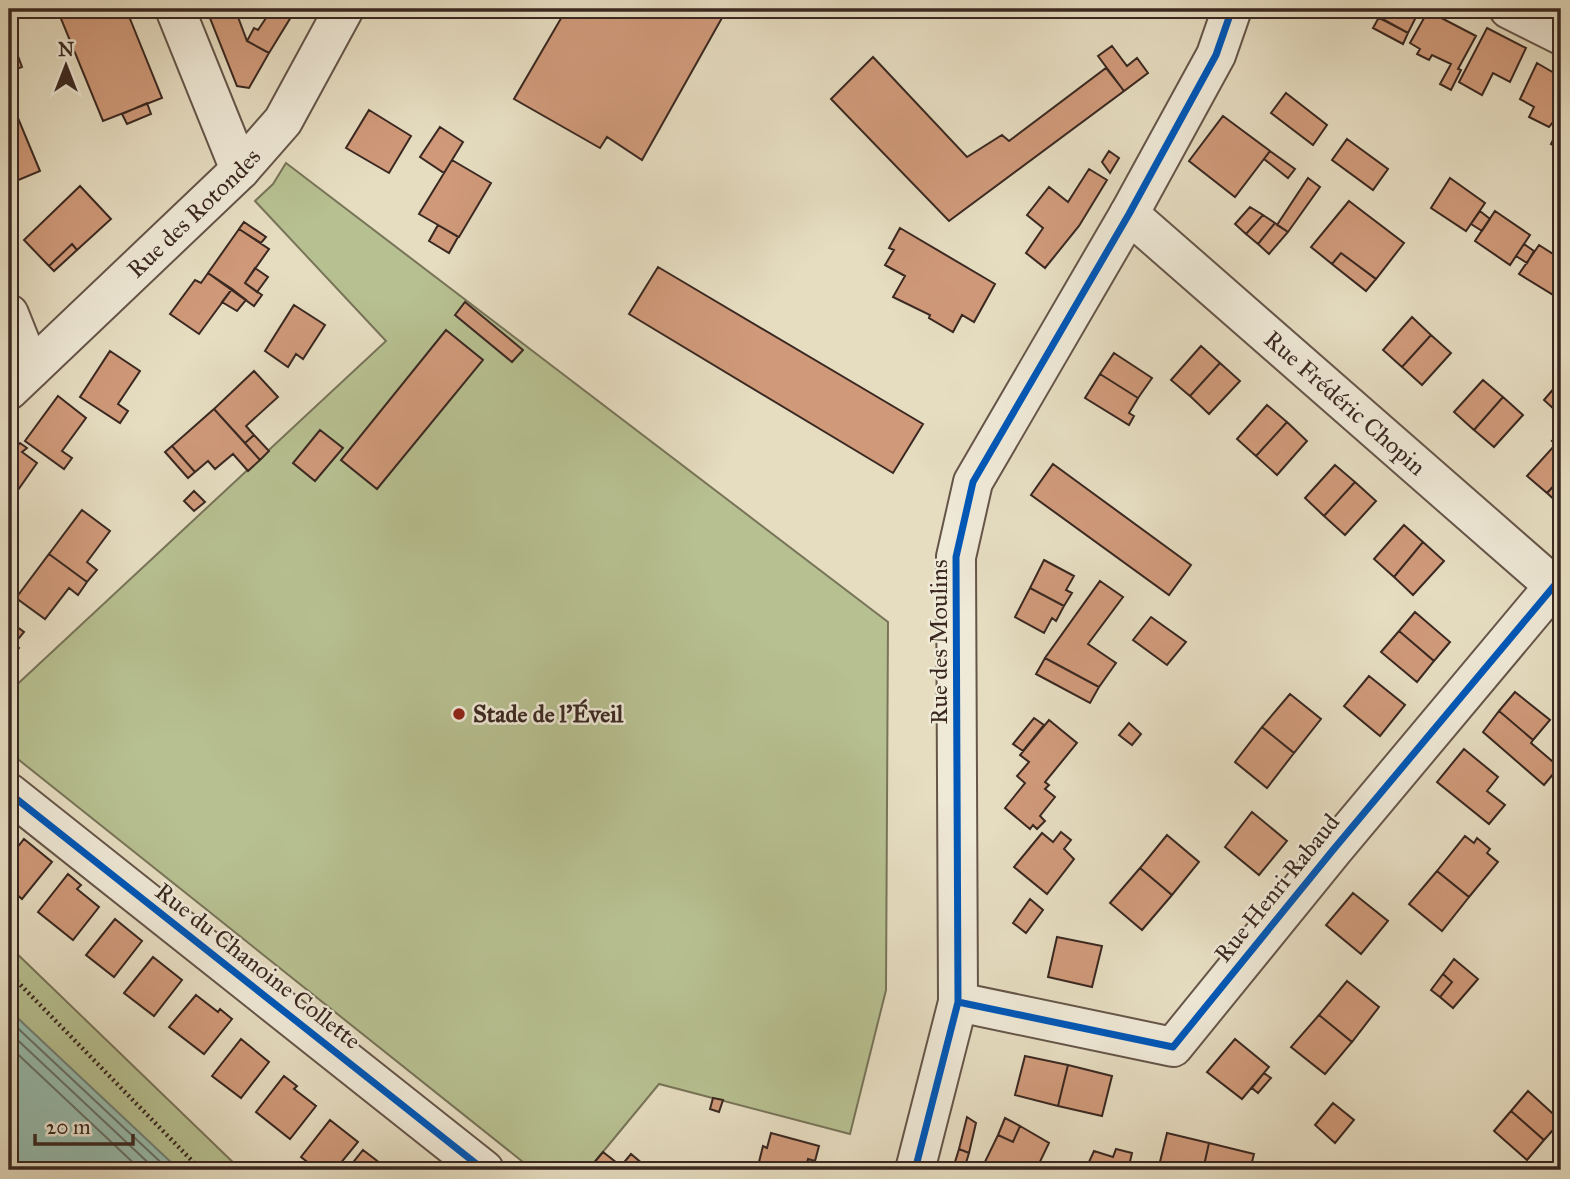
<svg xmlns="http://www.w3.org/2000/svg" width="1570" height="1179" font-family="'IM FELL Great Primer',serif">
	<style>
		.green { fill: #b7c091; stroke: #787459; stroke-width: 2 }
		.water { fill: #97bdae; stroke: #728176; stroke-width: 2 }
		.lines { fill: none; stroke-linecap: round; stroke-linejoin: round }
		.shore { stroke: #687268; stroke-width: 2 }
		.building { fill: #d09a7a; stroke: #3a2821; stroke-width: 2 }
		.minor-casing { stroke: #655549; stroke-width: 42 }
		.path { stroke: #3a2821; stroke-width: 4.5; stroke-dasharray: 2 3.5; stroke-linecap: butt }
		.minor { stroke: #efe9d7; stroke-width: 38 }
		.cycleway-casing { stroke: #efe9d7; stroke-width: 11 }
		.cycleway { stroke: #0057b8; stroke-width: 7 }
		.poi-dot { fill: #8f2418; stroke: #efe9d7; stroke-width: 2.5 }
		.labels { text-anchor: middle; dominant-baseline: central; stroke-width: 5; stroke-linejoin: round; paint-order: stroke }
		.street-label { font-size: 24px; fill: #3a2821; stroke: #efe9d7 }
		.poi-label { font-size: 24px; font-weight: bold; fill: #3a2821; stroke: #efe9d7; text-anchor: start }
	</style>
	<rect width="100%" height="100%" fill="#e6ddc1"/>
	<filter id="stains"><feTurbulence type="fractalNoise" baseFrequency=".00286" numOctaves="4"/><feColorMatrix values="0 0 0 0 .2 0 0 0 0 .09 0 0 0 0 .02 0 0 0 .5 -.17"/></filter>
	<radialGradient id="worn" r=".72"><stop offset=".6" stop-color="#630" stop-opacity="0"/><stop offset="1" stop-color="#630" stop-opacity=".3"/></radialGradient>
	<path class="green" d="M286,163L888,622L886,990L850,1134L659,1084L588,1170H533L9,752V692L386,341L255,201L273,184Z
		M9,946L241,1170H178L9,1010Z"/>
	<path class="water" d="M9,1010L175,1166L178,1170H9Z"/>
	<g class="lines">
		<path class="shore" d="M9,1020L169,1170
			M9,1032L156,1170
			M9,1046L141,1170"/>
	</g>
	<path class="building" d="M48,9H57L59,13L48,17L45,10Z
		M57,9H126L162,98L103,121Z
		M235,9L247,41L269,53L249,88L237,86L210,18Z
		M272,9H278L291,17L269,53L247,41L254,28L258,30Z
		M552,9H727L642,160L607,137L600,148L514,99L563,15Z
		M1362,9H1416L1419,11L1408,33Z
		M1428,11L1476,36L1458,69L1461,70L1451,90L1440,84L1451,64L1432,55L1429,60L1417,54L1420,49L1410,43Z
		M1379,17L1408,33L1403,44L1373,28Z
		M1487,28L1526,48L1510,82L1493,73L1482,95L1459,82Z
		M9,32L22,67L9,72Z
		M1112,46L1127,66L1137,58L1148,73L1124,91L1098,56Z
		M873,57L967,157L1002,135L1009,141L1106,68L1124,91L949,221L831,99Z
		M1537,63L1561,77V112L1549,127L1529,117L1534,107L1520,99Z
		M1286,93L1327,125L1313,145L1271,113Z
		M147,103L151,114L127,124L122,114Z
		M369,110L411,136L389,173L346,148Z
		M15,111L40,171L9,184V114Z
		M1223,116L1270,151L1235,197L1189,161Z
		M1561,124V149L1551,144Z
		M440,127L463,142L444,173L420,157Z
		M1347,139L1388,169L1373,190L1332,160Z
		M1109,151L1119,158L1110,173L1102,162Z
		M1270,151L1295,169L1288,178L1264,159Z
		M452,160L491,183L459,237L419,214Z
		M1089,169L1107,180L1079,226L1045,268L1026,253L1043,228L1027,215L1049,187L1068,202Z
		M1308,178L1320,187L1288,232L1277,225Z
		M1450,178L1485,203L1466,231L1431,208Z
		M80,186L111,219L77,250L72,244L49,266L24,240Z
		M1349,201L1404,243L1376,279L1341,253L1332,264L1311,247Z
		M1250,207L1263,215L1246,234L1235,224Z
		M1480,211L1490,219L1482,231L1471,224Z
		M1495,211L1530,235L1510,265L1475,241Z
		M1263,215L1275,223L1258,244L1246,234Z
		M244,222L266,237L261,243L239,229Z
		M1275,223L1288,232L1269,254L1258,244Z
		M438,225L458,237L449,253L429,241Z
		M900,228L995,284L974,322L962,315L953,332L929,318L930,315L893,297L905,276L885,265L894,250L889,248Z
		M239,229L269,249L245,283L262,295L254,306L208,273Z
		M72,244L77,250L54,271L49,266Z
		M1524,244L1534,251L1527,263L1516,256Z
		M1539,245L1561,259V286L1555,296L1519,274Z
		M1341,253L1376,279L1366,291L1332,264Z
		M658,267L923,424L893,473L629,314Z
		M255,268L268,277L257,292L245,283Z
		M208,273L232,289L199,334L170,314L195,280L201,283Z
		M232,289L246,300L237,311L222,302Z
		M465,302L523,350L512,362L455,315Z
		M294,305L325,325L303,359L296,354L288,367L265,351Z
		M1412,317L1431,335L1402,367L1383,350Z
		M446,330L483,360L377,489L341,460Z
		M1431,335L1451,353L1422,385L1402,367Z
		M1201,346L1220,363L1190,396L1171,380Z
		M110,351L140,371L118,404L128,411L120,423L80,397Z
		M1114,353L1152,378L1138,398L1100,374Z
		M1220,363L1240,381L1209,414L1190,396Z
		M254,371L278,397L246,426L254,435L245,443L214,409Z
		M1100,374L1138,398L1129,413L1134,416L1129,425L1085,398Z
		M1483,380L1503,397L1474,430L1454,412Z
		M1561,380V404L1555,410L1544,400Z
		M58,396L86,418L62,451L72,458L64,469L25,441Z
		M1503,397L1523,415L1494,447L1474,430Z
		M1267,405L1287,422L1256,456L1237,439Z
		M214,409L260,460L248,471L233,454L215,469L208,461L195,472L172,446Z
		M1287,422L1307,441L1277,475L1256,456Z
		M320,430L343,448L315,481L293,463Z
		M254,435L269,451L260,460L245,443Z
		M1558,435L1561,438V478L1547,493L1527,476L1556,444L1552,441Z
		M9,443L16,448L20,443L27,448L22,452L37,463L13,497L9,494Z
		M172,446L195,472L188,478L165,452Z
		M1053,464L1191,565L1169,595L1031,495Z
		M1335,465L1355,482L1324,516L1305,498Z
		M1561,478V506L1547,493Z
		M1355,482L1376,501L1345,535L1324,516Z
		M194,491L205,502L194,511L184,501Z
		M82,510L110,531L87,562L97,570L87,582L49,554Z
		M1404,525L1423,542L1394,577L1374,559Z
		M1423,542L1444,561L1413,595L1394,577Z
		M49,554L87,582L78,595L69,588L45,619L16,598Z
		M1044,560L1074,576L1066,590L1072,593L1064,606L1030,588Z
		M1100,581L1123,597L1088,644L1116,663L1099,687L1045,658Z
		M1030,588L1064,606L1056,621L1052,618L1044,633L1015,617Z
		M1415,612L1450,642L1434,661L1399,631Z
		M1151,617L1186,642L1167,665L1133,640Z
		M9,621L24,632L14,644L19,648L9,662Z
		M1399,631L1434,661L1417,682L1381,652Z
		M1045,658L1099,687L1090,703L1036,674Z
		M1369,676L1405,705L1380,736L1344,706Z
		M1515,692L1550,720L1533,740L1499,711Z
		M1290,694L1321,719L1294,753L1262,727Z
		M1499,711L1533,740L1531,743L1559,767L1544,785L1483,732Z
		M1034,718L1044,725L1023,751L1013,744Z
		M1049,720L1077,743L1045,782L1049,785L1045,789L1055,797L1040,816L1045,821L1037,829L1033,825L1030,829L1005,808L1025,783L1017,776L1029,762L1020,755Z
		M1129,723L1141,734L1132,745L1119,735Z
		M1262,727L1294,753L1267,788L1235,762Z
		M1464,749L1498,777L1487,791L1505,805L1489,824L1437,782Z
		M1252,812L1287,841L1259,875L1225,847Z
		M1061,832L1071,840L1064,849L1074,859L1047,894L1014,867L1042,833L1053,842Z
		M1167,835L1199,862L1172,895L1140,868Z
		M1465,836L1474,843L1477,838L1490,849L1487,853L1498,862L1469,897L1437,871Z
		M24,839L52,862L22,899L9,888V858Z
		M1140,868L1172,895L1142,930L1110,903Z
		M1437,871L1469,897L1442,931L1409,904Z
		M68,874L81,885L77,889L99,907L73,940L38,912Z
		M1353,893L1388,921L1361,954L1326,925Z
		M1030,899L1043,910L1026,933L1013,923Z
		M115,919L142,941L114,977L86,955Z
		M1057,937L1102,946L1092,987L1048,977Z
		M153,957L182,980L154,1016L124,993Z
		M1454,959L1478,979L1453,1008L1440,997L1452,982L1443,974Z
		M1443,974L1452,982L1440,997L1431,990Z
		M1347,981L1379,1007L1352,1042L1319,1015Z
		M196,995L218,1012L220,1009L232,1019L204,1054L169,1027Z
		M1319,1015L1352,1042L1325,1074L1291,1047Z
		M241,1039L269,1062L241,1098L212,1076Z
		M1235,1039L1269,1067L1242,1099L1207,1072Z
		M1025,1056L1068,1065L1058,1106L1015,1095Z
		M1068,1065L1112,1076L1102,1116L1058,1106Z
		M1264,1073L1271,1078L1258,1093L1252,1088Z
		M284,1076L297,1086L294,1089L316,1106L290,1139L256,1112Z
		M1528,1091L1561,1121L1544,1140L1511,1111Z
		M713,1098L723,1100L719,1112L710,1109Z
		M1333,1103L1354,1120L1335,1143L1315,1125Z
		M1511,1111L1544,1140L1527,1160L1494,1131Z
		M967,1117L976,1123L969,1153L959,1149Z
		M1005,1118L1020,1126L1013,1142L998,1135Z
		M330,1120L358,1142L335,1170H318L301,1157Z
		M1020,1126L1049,1143L1036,1170H981L998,1135L1013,1142Z
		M771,1133L819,1146L815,1161L808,1159L805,1170H757L763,1146L767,1148Z
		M1167,1133L1209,1143L1203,1170H1158Z
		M1209,1143L1254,1154L1250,1170H1203Z
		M959,1149L969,1153L965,1166L955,1162Z
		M1116,1149L1132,1153L1128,1170H1098L1088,1164L1094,1151L1113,1157Z
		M363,1150L389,1170H347Z
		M603,1152L621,1166L631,1154L650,1170H588Z"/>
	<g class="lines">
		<g class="minor-casing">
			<g id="minor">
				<path d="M175,9L240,170"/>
				<path d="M1509,9L1561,35"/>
				<path id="s1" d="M1129,214L1561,592"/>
				<path d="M9,314L31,369"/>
				<path id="s2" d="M9,390L240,170L283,121L344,9"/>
				<path d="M9,793L484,1170"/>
				<path d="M958,1002L1173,1047L1333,850L1554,586"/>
				<path d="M915,1170L958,1002L956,557L973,482L1129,214L1216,55L1232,9"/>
			</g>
		</g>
		<path class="path" d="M9,973L201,1170"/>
		<use href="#minor" class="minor"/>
		<g class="cycleway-casing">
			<path id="cycleway" d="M9,793L484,1170
				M958,1002L1173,1047L1333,850L1554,586
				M915,1170L958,1002L956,557L973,482L1129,214L1216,55L1232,9"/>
		</g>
		<use href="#cycleway" class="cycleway"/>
	</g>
	<circle class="poi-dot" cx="459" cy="714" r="7"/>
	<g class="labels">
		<g class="street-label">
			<text stroke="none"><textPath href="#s2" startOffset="256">Rue des Rotondes</textPath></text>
			<text stroke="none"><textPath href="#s1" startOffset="287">Rue Frédéric Chopin</textPath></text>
			<text transform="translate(939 642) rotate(-90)">Rue des Moulins</text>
			<text transform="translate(1277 888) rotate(-51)">Rue Henri Rabaud</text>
			<text transform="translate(258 966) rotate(38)">Rue du Chanoine Collette</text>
		</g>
		<g class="poi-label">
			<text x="473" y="714">Stade de l'Éveil</text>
		</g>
	</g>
	<rect width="1570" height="1179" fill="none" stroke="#e6ddc1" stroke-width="35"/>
	<rect x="10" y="10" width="1549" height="1158" fill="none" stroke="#3a2821" stroke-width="3.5"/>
	<rect x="18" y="18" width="1535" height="1144" fill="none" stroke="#3a2821" stroke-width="2"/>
	<g transform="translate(66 66)" stroke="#efe9d7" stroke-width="5" paint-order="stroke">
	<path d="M0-5L12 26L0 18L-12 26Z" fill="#3a2821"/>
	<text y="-10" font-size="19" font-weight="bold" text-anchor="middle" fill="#3a2821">N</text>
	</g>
	<path d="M35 1134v10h98v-10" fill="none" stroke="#3a2821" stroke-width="3.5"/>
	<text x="46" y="1134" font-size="21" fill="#3a2821" stroke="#efe9d7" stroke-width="5" paint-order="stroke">20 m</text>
	<rect width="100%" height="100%" filter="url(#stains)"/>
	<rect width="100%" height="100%" fill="url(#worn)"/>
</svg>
